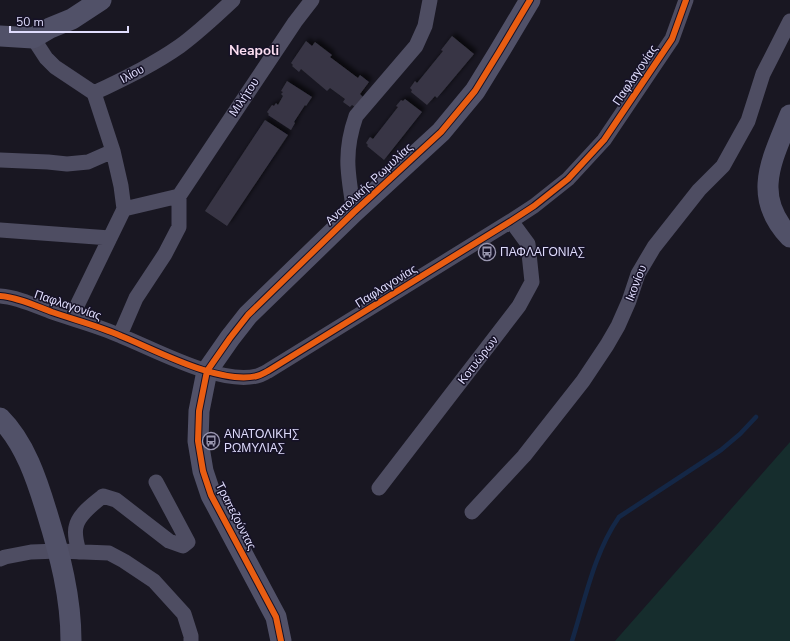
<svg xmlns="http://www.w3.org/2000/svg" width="790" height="641" font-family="'Nunito Sans',sans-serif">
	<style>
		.green { fill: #162d2d }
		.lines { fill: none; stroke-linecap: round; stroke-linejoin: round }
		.stream { stroke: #142746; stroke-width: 4.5 }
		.building { fill: #383644; filter: url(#shadow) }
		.street { stroke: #4e4d62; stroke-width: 15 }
		.secondary { stroke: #515168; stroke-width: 21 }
		.cycleway-casing { stroke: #161227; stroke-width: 8 }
		.cycleway { stroke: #e95d12; stroke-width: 6 }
		.labels { text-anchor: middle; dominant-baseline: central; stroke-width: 3; stroke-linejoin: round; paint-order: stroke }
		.street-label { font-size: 12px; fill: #dfdcfc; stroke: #161227 }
		.poi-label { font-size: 12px; fill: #dfdcfc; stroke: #161227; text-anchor: start }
		.quarter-label { font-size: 14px; font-weight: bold; fill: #fcdef1; stroke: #161227 }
	</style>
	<defs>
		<filter id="shadow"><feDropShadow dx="3.5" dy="-3.5" stdDeviation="2" flood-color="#0009"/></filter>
	</defs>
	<rect width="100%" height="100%" fill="#191722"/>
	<path class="green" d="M790,442V641H615Z"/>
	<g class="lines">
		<path class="stream" d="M572,641C585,600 594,553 619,517L721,450L740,434L756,417"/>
	</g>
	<path class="building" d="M452,36L474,54L437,98L435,96L427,105L411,92L412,90L410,88L415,81L417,83L443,51L441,50Z
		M306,41L312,46L315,42L332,55L330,57L358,78L360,75L369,82L360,94L363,97L355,107L352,105L350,107L343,102L345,99L330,88L327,91L301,69L299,72L292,66L293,65L291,63Z
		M287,81L312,97L306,106L305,105L294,122L295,123L291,130L268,115L269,114L267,112L272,105L274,106L276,103L278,105L283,96L281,94L283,92L281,91Z
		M405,99L422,112L384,160L367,146L368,145L366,143L370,137L373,139L398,107L396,106L401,100L403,101Z
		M265,120L288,135L227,226L205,211Z"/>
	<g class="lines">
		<path class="street" d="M33,38L46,58L55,67L94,93C123,79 153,65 180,46C199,32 216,16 233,0
			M0,160L48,162L67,164L88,162L113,151
			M179,196L295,22L312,0
			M124,209L179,196
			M354,212C348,175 343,153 356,116L416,46L425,26L430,0
			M0,230L110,238
			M0,296C17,297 36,306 52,312C75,320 99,326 121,336C156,350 219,385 257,376C261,375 264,373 268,371L511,221L534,206L568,179L604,140L672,39L686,0
			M71,318L124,209L121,186L113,151L94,93
			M120,335L136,298L165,254L179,227V196
			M379,488L519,306L532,282L528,244L511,221
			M472,512L524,456L583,381L607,345L618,326L629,301L638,274L654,247L699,190L723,166L748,121L763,74L790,21
			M79,552C77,544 74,535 76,527C78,515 94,503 103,496L116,500L169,541L183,546L188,542L156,482
			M0,559L5,557L31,552L59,551L109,553L124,561L154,581L184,614L191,636V641"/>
		<path class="secondary" d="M0,36L33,38L50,28L72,19L101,0
			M790,115C772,160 751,196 790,237
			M0,418C25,443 37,480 47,513C60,555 71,597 71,641
			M281,641L276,617L211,495L203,471L198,441L199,411L207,371L230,338L248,315L354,212L441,132L475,91L499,52L530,0"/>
		<g class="cycleway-casing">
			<path id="cycleway" d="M0,296C17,297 36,306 52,312C75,320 99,326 121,336C156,350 219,385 257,376C261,375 264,373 268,371L511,221L534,206L568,179L604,140L672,39L686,0
				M281,641L276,617L211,495L203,471L198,441L199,411L207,371L230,338L248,315L354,212L441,132L475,91L499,52L530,0"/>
		</g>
		<use href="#cycleway" class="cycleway"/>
	</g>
	<defs>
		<g id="bus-ring" transform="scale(0.9)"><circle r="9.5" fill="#161227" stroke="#9a97b0" stroke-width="1.5"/><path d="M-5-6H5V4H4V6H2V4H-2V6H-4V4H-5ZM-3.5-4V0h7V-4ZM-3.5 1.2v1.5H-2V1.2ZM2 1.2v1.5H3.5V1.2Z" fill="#9a97b0"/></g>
	</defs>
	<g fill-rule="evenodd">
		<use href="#bus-ring" x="487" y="252"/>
		<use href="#bus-ring" x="211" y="441"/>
	</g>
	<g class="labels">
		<g class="street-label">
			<text transform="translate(132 74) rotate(-28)">Ιλίου</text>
			<text transform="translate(635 75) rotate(-56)">Παφλαγονίας</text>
			<text transform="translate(244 97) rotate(-56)">Μιλήτου</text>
			<text transform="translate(369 184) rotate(-43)">Ανατολικής Ρωμυλίας</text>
			<text transform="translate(636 283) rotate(-68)">Ικονίου</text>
			<text transform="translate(386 286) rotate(-32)">Παφλαγονίας</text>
			<text transform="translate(68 305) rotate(19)">Παφλαγονίας</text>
			<text transform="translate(478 360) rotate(-52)">Κοτυώρων</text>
			<text transform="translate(236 516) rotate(63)">Τραπεζούντας</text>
		</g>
		<g class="poi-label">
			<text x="500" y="252">ΠΑΦΛΑΓΟΝΙΑΣ</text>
			<text x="224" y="434">ΑΝΑΤΟΛΙΚΗΣ<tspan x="224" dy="14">ΡΩΜΥΛΙΑΣ</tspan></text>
		</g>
		<g class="quarter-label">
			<text x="254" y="50">Neapoli</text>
		</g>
	</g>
	<path d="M10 26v6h118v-6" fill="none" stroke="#dfdcfc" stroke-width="2"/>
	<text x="16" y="26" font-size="12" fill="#dfdcfc" stroke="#161227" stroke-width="3" paint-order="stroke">50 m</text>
</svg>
